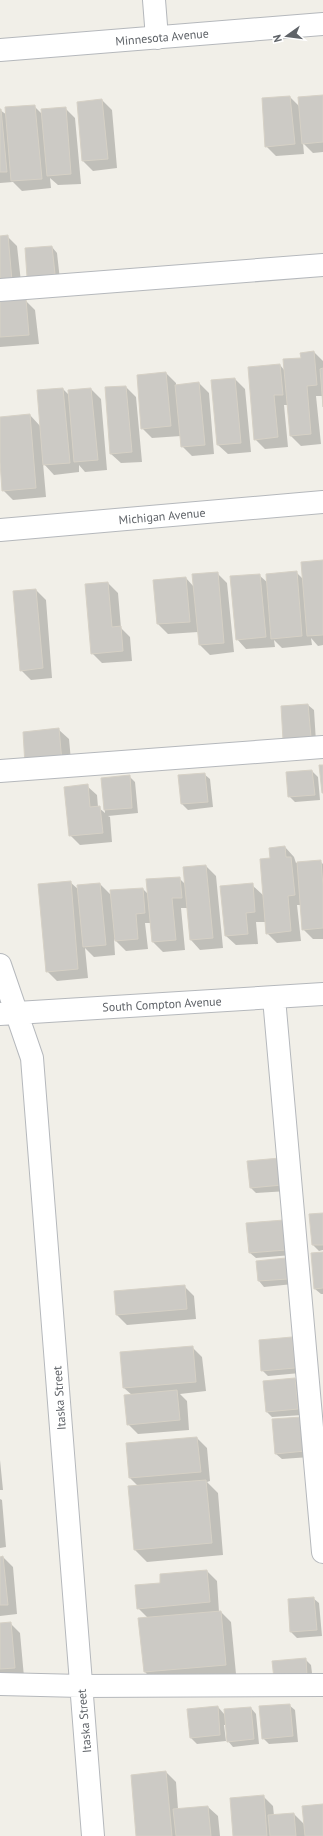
<svg xmlns="http://www.w3.org/2000/svg" width="323" height="1836" font-family="'PT Sans',sans-serif">
	<style>
		.shadow { fill: #0003 }
		.building { fill: #cccac5; stroke: #d6d1c6 }
		.lines { fill: none; stroke-linecap: round; stroke-linejoin: round }
		.minor-casing { stroke: #b5b8bc; stroke-width: 24 }
		.minor { stroke: #fff; stroke-width: 22 }
		.labels { text-anchor: middle; dominant-baseline: central; stroke-width: 3; stroke-linejoin: round; paint-order: stroke }
		.street-label { font-size: 12px; fill: #5f6368; stroke: #fff }
	</style>
	<rect width="100%" height="100%" fill="#f1efe8"/>
	<path class="shadow" d="M323,96V152L313,153L303,143L304,154L276,156L266,146L263,99L290,97L300,107Z
		M102,100L112,110L117,168L93,171L83,161Z
		M34,106L42,114L65,108L75,118L81,184L58,185L50,178L51,188L22,191L13,182L0,183V110L7,115Z
		M7,236L17,246L22,291L0,293V237Z
		M52,247L57,253L60,280L28,277Z
		M25,300L35,310L39,344L0,347V302Z
		M314,352L323,361V396H316L321,444L301,446L291,436L288,405H284L288,447L265,449L255,439L280,365L285,371Z
		M166,373L176,383V385L199,383L209,393L214,454L192,456L182,446L181,436L152,438L142,428Z
		M235,379L245,389L251,452L228,454L218,445Z
		M126,387L136,397L142,462L121,463L111,454Z
		M63,389L69,395L91,389L101,399L107,470L85,472L79,465V472L54,475L43,463L46,497L13,500L3,490L0,450V418L30,415L41,427Z
		M323,561V645L318,646L311,638L312,645L282,648L274,640L275,647L246,649L237,639L259,575L268,583L296,572L303,579Z
		M217,573L227,583L234,652L210,655L200,645L198,632L168,634L158,624L154,580L186,578L194,587Z
		M108,583L118,593L121,628L130,637L132,661L102,663L92,653Z
		M36,590L46,600L52,678L31,680L21,670Z
		M308,705L314,710L316,742L290,745L282,707Z
		M59,730L69,739L72,771L36,774Z
		M312,771L318,777L320,800L295,802L289,796Z
		M204,774L210,779L213,807L188,810L182,804Z
		M129,776L135,782L138,813L108,816L110,817L112,842L80,845L70,835L87,786L97,795L98,807L105,813L103,779Z
		M285,847L294,857L296,863L320,861L323,864V939H313L303,929L301,905H297L301,941L277,943L267,933L266,922H256L258,944L236,945L226,936L252,885L264,896L272,859Z
		M206,866L216,876L223,948L200,950L191,940L188,908H181L185,950L163,952L153,942L151,923H145L148,949L126,951L114,939L115,955L94,957L85,948L88,978L57,981L47,971L70,882L79,890L100,884L112,896L143,889L149,895L179,878L185,884Z
		M248,1162L288,1191L256,1193L251,1188Z
		M323,1214V1250L319,1251L313,1245L310,1215Z
		M284,1221L292,1255L256,1258L250,1253Z
		M323,1253V1294H321L315,1289Z
		M257,1262L292,1265L293,1284L264,1287L259,1281Z
		M184,1286L194,1296L196,1319L127,1325L117,1315L115,1292Z
		M292,1338L298,1344L300,1373L268,1376L262,1370Z
		M192,1347L202,1357L206,1391L180,1394L187,1401L189,1430L138,1434L128,1424L132,1395L124,1388Z
		M295,1379L300,1385L303,1415L272,1417L267,1412Z
		M307,1423L310,1457L282,1459L276,1454Z
		M197,1438L207,1448L210,1481L207,1482L218,1493L223,1555L147,1562L135,1550L129,1487H139L130,1478Z
		M0,1460L3,1490H0Z
		M0,1499L2,1500L6,1547L0,1548Z
		M3,1557L13,1567L17,1614L0,1616V1558Z
		M207,1571L217,1581L219,1612H221L231,1622L236,1674L155,1682L145,1672L148,1618L138,1608L162,1584Z
		M313,1598L319,1603L322,1636L297,1638L291,1632L289,1600Z
		M10,1623L20,1633L24,1677L0,1679V1624Z
		M305,1659L311,1665L313,1681L273,1662Z
		M289,1705L295,1710L298,1742L269,1744L263,1738Z
		M218,1707L225,1715L251,1708L256,1714L259,1744L233,1747L228,1741L226,1725H224L226,1741L197,1744L191,1738Z
		M166,1772L176,1782L178,1809L208,1807L218,1816L220,1836H138Z
		M263,1796L273,1806L274,1816L294,1814L305,1825L323,1805V1836H234Z"/>
	<path class="building" d="M323,95V142L302,144L298,97Z
		M290,96L295,144L265,147L262,98Z
		M102,99L108,159L82,161L77,102Z
		M35,105L42,179L11,181L5,107Z
		M66,107L71,174L47,176L41,109Z
		M0,109H1L7,172H0Z
		M8,235L12,281L0,282V236Z
		M52,246L55,274L27,277L25,248Z
		M26,299L29,335L0,337V301Z
		M314,351L317,385L307,386L311,434L290,436L283,359L301,358L300,353Z
		M280,364L283,395H274L278,437L254,440L248,367Z
		M323,368V407L320,369Z
		M166,372L171,426L141,429L137,375Z
		M235,378L241,443L217,445L211,380Z
		M199,382L205,445L181,447L175,385Z
		M126,386L132,452L110,454L105,387Z
		M63,388L70,463L43,465L37,390Z
		M91,388L98,460L74,462L68,390Z
		M30,414L36,488L2,491L0,462V417Z
		M323,560V635L307,636L301,562Z
		M297,571L302,636L271,639L266,574Z
		M218,572L224,643L199,645L192,574Z
		M260,574L266,637L236,640L230,576Z
		M186,577L190,622L157,624L153,580Z
		M108,582L112,627L121,626L123,651L91,654L85,584Z
		M36,589L43,668L20,671L13,591Z
		M308,704L311,737L283,740L281,706Z
		M59,728L62,762L25,765L23,732Z
		M319,765H323V793H322Z
		M312,770L315,795L288,797L286,772Z
		M205,773L208,802L181,804L178,775Z
		M130,775L132,808L104,810L101,778Z
		M88,784L90,807L100,806L103,833L69,836L64,787Z
		M285,846L286,857H291L295,895L288,896L291,931L266,934L260,859L270,858L269,848Z
		M321,860L323,887V928L302,930L297,862Z
		M206,865L213,938L190,940L183,867Z
		M180,877L182,898H172L176,940L152,942L146,879Z
		M71,881L78,969L46,972L38,884Z
		M100,883L106,945L83,947L77,885Z
		M253,883L255,912L246,913L248,934L225,936L220,886Z
		M143,888L145,913L136,914L138,939L115,941L110,890Z
		M280,1158L282,1185L250,1188L247,1161Z
		M323,1213V1245H312L309,1214Z
		M284,1220L286,1250L249,1253L246,1223Z
		M323,1252V1288L314,1289L311,1253Z
		M286,1258L288,1279L258,1281L256,1261Z
		M185,1285L187,1309L116,1315L114,1291Z
		M292,1337L295,1368L261,1371L259,1340Z
		M193,1346L196,1382L123,1388L120,1352Z
		M295,1378L298,1409L266,1412L263,1381Z
		M177,1390L180,1420L127,1425L124,1395Z
		M302,1417L305,1451L275,1454L272,1419Z
		M197,1437L201,1472L129,1478L126,1443Z
		M206,1480L212,1543L134,1550L128,1486Z
		M3,1556L8,1605H0V1557Z
		M207,1570L210,1602L137,1609L135,1585L160,1583V1574Z
		M314,1597L317,1630L290,1632L288,1599Z
		M221,1611L226,1665L144,1672L138,1618Z
		M11,1622L15,1668L0,1669V1623Z
		M306,1658L307,1676L274,1679L272,1661Z
		M290,1704L293,1736L262,1739L259,1706Z
		M218,1706L220,1735L190,1738L187,1709Z
		M251,1707L254,1739L227,1742L224,1709Z
		M166,1771L172,1836H136L131,1775Z
		M264,1795L267,1836H233L230,1798Z
		M323,1804V1836H305L302,1806Z
		M208,1806L211,1836H176L173,1809Z
		M294,1813L296,1836H270L268,1815Z"/>
	<g class="lines">
		<g class="minor-casing">
			<path id="minor" d="M154,0L157,38
				M0,50L323,24
				M0,290L323,265
				M0,530L323,502
				M0,771L323,747
				M0,965L32,1058L93,1836
				M274,998L323,1552
				M0,1014L323,994
				M0,1684L81,1686L323,1685"/>
		</g>
		<use href="#minor" class="minor"/>
	</g>
	<g class="labels">
		<g class="street-label">
			<text transform="translate(162 37) rotate(-5)">Minnesota Avenue</text>
			<text transform="translate(162 516) rotate(-5)">Michigan Avenue</text>
			<text transform="translate(162 1004) rotate(-3)">South Compton Avenue</text>
			<text transform="translate(59 1398) rotate(-94)">Itaska Street</text>
			<text transform="translate(84 1721) rotate(-95)">Itaska Street</text>
		</g>
	</g>
	<g transform="translate(287 36) rotate(256)" stroke="#ffffff" stroke-width="3" paint-order="stroke">
	<path d="M0-3L7 15L0 10L-7 15Z" fill="#5f6368"/>
	<text y="-6" font-size="11" font-weight="bold" text-anchor="middle" fill="#5f6368">N</text>
	</g>
</svg>
